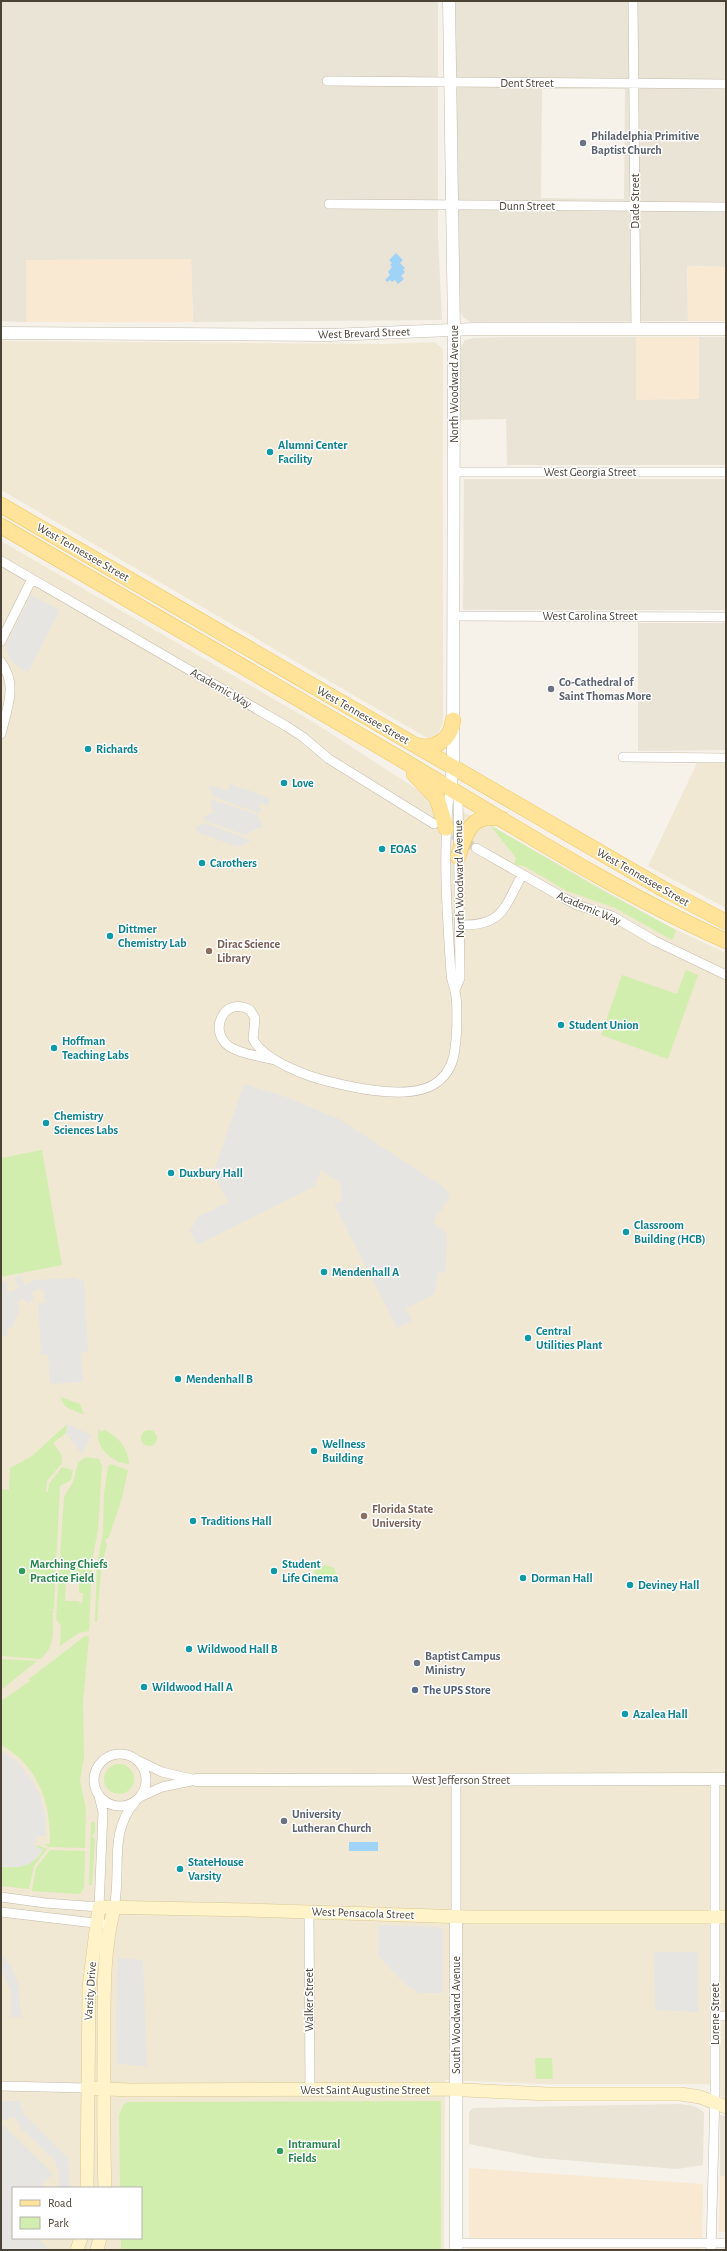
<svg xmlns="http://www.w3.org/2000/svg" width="727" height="2251" font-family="'Alegreya Sans',sans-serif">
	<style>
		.residential { fill: #eae4d6; fill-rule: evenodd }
		.commercial { fill: #f9e9d3 }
		.education { fill: #f0e8d2; fill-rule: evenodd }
		.green { fill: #d1eeae; fill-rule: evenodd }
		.parking { fill: #e7e5e1 }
		.water { fill: #a0d3f8 }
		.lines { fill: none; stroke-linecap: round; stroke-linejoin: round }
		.minor-tunnel { stroke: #d4cfc5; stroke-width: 9; stroke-dasharray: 9 4.5; stroke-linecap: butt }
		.minor-casing { stroke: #c3baaa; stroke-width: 10 }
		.tertiary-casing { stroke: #c3baaa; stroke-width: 13 }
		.secondary-casing { stroke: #dac894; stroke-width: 14 }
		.primary-casing { stroke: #f0c55d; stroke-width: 16 }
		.minor { stroke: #fff; stroke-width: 9 }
		.tertiary { stroke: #fff; stroke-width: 12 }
		.secondary { stroke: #fff3ca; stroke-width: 13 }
		.primary { stroke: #ffe399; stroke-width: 15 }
		.worship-dot { fill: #6b7280; stroke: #fff; stroke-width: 1.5 }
		.culture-dot { fill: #0f9aa8; stroke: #fff; stroke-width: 1.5 }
		.education-dot { fill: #8d6e63; stroke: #fff; stroke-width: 1.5 }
		.leisure-dot { fill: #2e9e5b; stroke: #fff; stroke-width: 1.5 }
		.service-dot { fill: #5c6f8a; stroke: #fff; stroke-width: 1.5 }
		.labels { text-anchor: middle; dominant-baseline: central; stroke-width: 3; stroke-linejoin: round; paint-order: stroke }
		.street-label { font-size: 12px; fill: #4b4336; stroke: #fff }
		.worship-label { font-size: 12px; font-weight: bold; fill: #5b616d; stroke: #fff; text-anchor: start }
		.culture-label { font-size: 12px; font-weight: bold; fill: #0d838f; stroke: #fff; text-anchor: start }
		.education-label { font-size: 12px; font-weight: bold; fill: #785e54; stroke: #fff; text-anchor: start }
		.leisure-label { font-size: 12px; font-weight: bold; fill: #27864d; stroke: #fff; text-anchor: start }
		.service-label { font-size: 12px; font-weight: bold; fill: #4e5e75; stroke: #fff; text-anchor: start }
	</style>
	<rect width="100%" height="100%" fill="#f6f2e9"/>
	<path class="residential" d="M1,1H438V237L442,320L193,322L191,259L26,261V322L1,321Z
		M454,1H726V267L687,266L688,321L470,322L463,317L460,311L455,219ZM542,89H625L624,199L541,198Z
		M515,337H636V399H699V337H726V465H507L506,419L459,420L461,347L465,340L474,338Z
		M464,479H726V610H463Z
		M638,623H726V750L638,751Z
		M680,2104L694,2106L704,2112L703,2165L677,2169L539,2158L469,2144V2112L473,2108Z
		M720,2115L726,2116V2176H720Z"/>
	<path class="commercial" d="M191,259L193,322H26V260Z
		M687,266L726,267V321H688Z
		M636,337H699V399L636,400Z
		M469,2168L703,2184L702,2250H469Z
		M720,2176H726V2232H719Z"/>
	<path class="education" d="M1,341L384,344L435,342L443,349V722L437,736L429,739L1,490Z
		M1,541L310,720L421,792L490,825L666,925L726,953V2101L708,2084H547L445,2080L444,2250H1ZM13,2188H141V2238H13Z
		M697,763H726V908L648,866Z"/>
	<path class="green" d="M490,825L600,889L676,930L672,940L615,908L567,891L524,866L514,865L516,858Z
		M686,970L698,975L668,1059L601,1035L622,975L677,994Z
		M42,1150L62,1265L1,1277V1158Z
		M60,1397L80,1404L84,1415L66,1407Z
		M67,1424L66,1433L53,1443L61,1454L62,1463L47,1481L46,1492H48L49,1484L62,1467L73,1470L71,1480L60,1486L54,1609L49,1610H53C52,1629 57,1646 40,1659L1,1656V1489L9,1490L10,1468L32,1456Z
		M99,1429L101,1432L105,1430C119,1438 128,1447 129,1464C113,1464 93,1446 99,1429Z
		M141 1438a8 8 0 1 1 16 0a8 8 0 1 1-16 0Z
		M86,1457L99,1459L102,1467L98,1530L92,1561L89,1631L79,1633L60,1646L61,1626L56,1619L64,1497L73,1482L78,1463ZM66,1582L79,1583V1593H83L82,1604L78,1601H65Z
		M111,1464L128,1470L122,1498L109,1537L105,1540L107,1544L101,1571L97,1622H95L97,1565L103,1532L104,1494L108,1466Z
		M325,1565L334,1568L336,1573L335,1578L329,1582L314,1579V1570Z
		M85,1636H89L83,1702L84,1757L80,1781L86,1809L85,1848L48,1847L45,1844H50C51,1804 39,1766 1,1745V1701L30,1681L29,1679Z
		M1,1659L37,1661L1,1690Z
		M104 1779a15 15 0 1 1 30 0a15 15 0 1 1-30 0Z
		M91,1822H95V1832L92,1836L95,1839L92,1885H89Z
		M37,1845L47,1849L34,1866L29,1889L1,1886V1867C18,1868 33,1867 43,1850L36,1847Z
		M50,1850L85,1851L84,1888L80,1894L32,1891L36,1868Z
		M552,2058L553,2079H536L535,2058Z
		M441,2101V2250H121V2238H141V2188H120L119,2115L123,2105L128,2102Z"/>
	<path class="parking" d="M31,595L60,610L28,673L10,660L5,646Z
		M230,784L270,798L268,806L259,802L261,811L258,813L214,797L209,787L210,785L228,791Z
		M210,799L257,814L263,827L262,829L259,828L245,835L205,821L203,817L213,812Z
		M205,823L249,839L250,842L238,847L199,833L195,827Z
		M244,1084L286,1097L339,1119L445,1188L450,1197L433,1222L447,1234L446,1272L438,1273L435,1294L406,1308L412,1321L397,1328L334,1204L342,1200L340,1183L321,1170L315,1186L197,1245L190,1231L198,1217L228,1202L213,1173Z
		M20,1275L25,1285L34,1280L77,1278V1280H84L88,1352L81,1353L83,1382L50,1384L48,1355H41L38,1303H45L43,1289H38L31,1293L34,1299L28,1304L23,1298L17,1303L20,1309L15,1319L14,1327L8,1328L7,1336H1V1282L7,1283V1292H10L19,1288L14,1278Z
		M67,1424L91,1435L82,1454L66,1433Z
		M1,1750L17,1761L30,1777L40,1795L45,1815L46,1836H37L36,1846L43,1850L37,1858L29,1864L19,1867H1Z
		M378,1925L438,1927L443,1930V1993H420L406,1985L378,1956Z
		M654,1952H698V2012L655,2010Z
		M1,1954L11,1966L15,1975L19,1987L21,2017H11L10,1989L1,1970Z
		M118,1958L143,1960L147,2066L117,2064L116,2019Z
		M1,2101H20L24,2114L68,2158L70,2188H59L58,2169L55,2161L21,2128L14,2117L1,2121Z
		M3,2125L53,2174L42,2185L45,2188H13V2238H43L40,2241L49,2250H1V2127Z"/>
	<path class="water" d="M396,253L403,260L400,263L405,268L403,270L405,272L401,276L404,279L398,284L395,280L392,282L390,280L387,282L385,280L390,275L388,272L392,267L390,265L392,263L389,260Z
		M349,1842H378V1851H349Z"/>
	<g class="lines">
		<path class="minor-tunnel" d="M441,828L476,848"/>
		<g class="minor-casing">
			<path id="minor" d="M633,1L636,329
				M327,81L726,84
				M329,204L726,207
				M454,472H726
				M1,561L286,726L303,737L329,759L434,824
				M454,616L726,617
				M1,641L32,579
				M1,662C18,685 7,708 1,734
				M623,757L726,758
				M476,848L562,897L577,905L612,916L655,941L726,975
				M460,925C503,926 504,908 522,875
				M455,990L460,978L458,793
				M275,1060C261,1056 243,1055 230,1047C207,1032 224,995 250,1010L255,1018L253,1039C264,1061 309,1077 331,1082C359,1089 416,1102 440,1080C449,1072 454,1060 455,1048C457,1036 458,1003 455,991C454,985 451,980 451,973C447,912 442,849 450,788
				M94 1780a26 26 0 1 1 52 0a26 26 0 1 1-52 0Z
				M139,1761L162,1772L196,1780
				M456,1780V1917
				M140,1797L162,1787L191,1781
				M1,1897L45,1903L99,1907L103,1812L99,1796
				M114,1908C122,1871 108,1833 135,1802
				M309,1911L310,2090
				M1,1912L103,1924
				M715,2016H726
				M1,2086L87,2088
				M456,2243H726
				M711,2250L715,2093V1779"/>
		</g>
		<g class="tertiary-casing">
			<path id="tertiary" d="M449,1L454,330L453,768L450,788
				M1,333L330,335L475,329H726
				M196,1780L726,1779
				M456,2250V1917"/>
		</g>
		<g class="secondary-casing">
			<path id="secondary" d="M87,2088L129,2090L445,2089L547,2094H681L700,2097L726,2107
				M87,2188L89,1987L99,1907L249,1910L468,1917H726
				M105,2188C103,2138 104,2088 104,2038C104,1995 103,1951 114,1908
				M77,2250L81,2238
				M97,2250L100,2238"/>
		</g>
		<g class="primary-casing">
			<path id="primary" d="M1,505L665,890L726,922
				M1,526C135,604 270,682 404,761C509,823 614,891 726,941
				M416,745C434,751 451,740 453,720
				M414,774L437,798L446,828
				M458,857C465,833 472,811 502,819"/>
		</g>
		<use href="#minor" class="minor"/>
		<use href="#tertiary" class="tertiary"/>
		<use href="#secondary" class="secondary"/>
		<use href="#primary" class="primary"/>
	</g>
	<g class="worship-dot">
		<circle cx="583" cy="143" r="4"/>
		<circle cx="551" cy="689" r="4"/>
		<circle cx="417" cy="1663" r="4"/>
		<circle cx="284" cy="1821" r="4"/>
	</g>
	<g class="culture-dot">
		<circle cx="270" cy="452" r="4"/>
		<circle cx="88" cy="749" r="4"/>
		<circle cx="284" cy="783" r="4"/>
		<circle cx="382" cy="849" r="4"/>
		<circle cx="202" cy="863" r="4"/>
		<circle cx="110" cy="936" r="4"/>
		<circle cx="561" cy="1025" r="4"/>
		<circle cx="54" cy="1048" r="4"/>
		<circle cx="46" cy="1123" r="4"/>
		<circle cx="171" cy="1173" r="4"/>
		<circle cx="626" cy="1232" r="4"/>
		<circle cx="324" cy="1272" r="4"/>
		<circle cx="528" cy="1338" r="4"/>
		<circle cx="178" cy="1379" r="4"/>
		<circle cx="314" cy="1451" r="4"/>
		<circle cx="193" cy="1521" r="4"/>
		<circle cx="274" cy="1571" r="4"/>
		<circle cx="523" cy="1578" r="4"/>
		<circle cx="630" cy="1585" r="4"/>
		<circle cx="189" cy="1649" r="4"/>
		<circle cx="144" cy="1687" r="4"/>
		<circle cx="625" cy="1714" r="4"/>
		<circle cx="180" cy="1869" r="4"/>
	</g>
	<g class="education-dot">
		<circle cx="209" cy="951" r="4"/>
		<circle cx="364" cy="1516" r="4"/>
	</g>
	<g class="leisure-dot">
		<circle cx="22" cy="1571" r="4"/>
		<circle cx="280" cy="2151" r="4"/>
	</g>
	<circle class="service-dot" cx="415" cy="1690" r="4"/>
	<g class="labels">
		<g class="street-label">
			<text x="527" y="83">Dent Street</text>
			<text transform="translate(635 201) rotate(-90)">Dade Street</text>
			<text x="527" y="206">Dunn Street</text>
			<text transform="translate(364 333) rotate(-2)">West Brevard Street</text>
			<text transform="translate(454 384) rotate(-90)">North Woodward Avenue</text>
			<text x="590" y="472">West Georgia Street</text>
			<text transform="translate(83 552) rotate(30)">West Tennessee Street</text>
			<text x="590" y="616">West Carolina Street</text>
			<text transform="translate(221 688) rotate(30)">Academic Way</text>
			<text transform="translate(363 715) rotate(30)">West Tennessee Street</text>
			<text transform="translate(643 877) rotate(30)">West Tennessee Street</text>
			<text transform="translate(459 879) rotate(-91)">North Woodward Avenue</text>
			<text transform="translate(589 908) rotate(23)">Academic Way</text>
			<text x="461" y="1780">West Jefferson Street</text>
			<text transform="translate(363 1913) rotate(2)">West Pensacola Street</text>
			<text transform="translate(90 1991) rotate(-86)">Varsity Drive</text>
			<text transform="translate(309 2000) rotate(-90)">Walker Street</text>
			<text transform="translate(715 2014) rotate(-90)">Lorene Street</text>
			<text transform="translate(456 2015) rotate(-90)">South Woodward Avenue</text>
			<text x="365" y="2090">West Saint Augustine Street</text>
		</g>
		<g class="worship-label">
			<text x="591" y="136">Philadelphia Primitive<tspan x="591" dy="14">Baptist Church</tspan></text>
			<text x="559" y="682">Co-Cathedral of<tspan x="559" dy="14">Saint Thomas More</tspan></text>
			<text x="425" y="1656">Baptist Campus<tspan x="425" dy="14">Ministry</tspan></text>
			<text x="292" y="1814">University<tspan x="292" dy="14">Lutheran Church</tspan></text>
		</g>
		<g class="culture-label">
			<text x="278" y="445">Alumni Center<tspan x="278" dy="14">Facility</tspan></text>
			<text x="96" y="749">Richards</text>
			<text x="292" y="783">Love</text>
			<text x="390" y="849">EOAS</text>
			<text x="210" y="863">Carothers</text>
			<text x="118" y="929">Dittmer<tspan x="118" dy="14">Chemistry Lab</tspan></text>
			<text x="569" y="1025">Student Union</text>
			<text x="62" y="1041">Hoffman<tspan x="62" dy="14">Teaching Labs</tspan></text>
			<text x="54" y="1116">Chemistry<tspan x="54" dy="14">Sciences Labs</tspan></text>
			<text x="179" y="1173">Duxbury Hall</text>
			<text x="634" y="1225">Classroom<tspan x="634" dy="14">Building (HCB)</tspan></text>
			<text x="332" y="1272">Mendenhall A</text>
			<text x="536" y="1331">Central<tspan x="536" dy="14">Utilities Plant</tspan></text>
			<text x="186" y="1379">Mendenhall B</text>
			<text x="322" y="1444">Wellness<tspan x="322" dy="14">Building</tspan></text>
			<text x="201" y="1521">Traditions Hall</text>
			<text x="282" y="1564">Student<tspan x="282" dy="14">Life Cinema</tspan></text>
			<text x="531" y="1578">Dorman Hall</text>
			<text x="638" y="1585">Deviney Hall</text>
			<text x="197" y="1649">Wildwood Hall B</text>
			<text x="152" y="1687">Wildwood Hall A</text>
			<text x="633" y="1714">Azalea Hall</text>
			<text x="188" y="1862">StateHouse<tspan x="188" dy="14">Varsity</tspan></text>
		</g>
		<g class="education-label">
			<text x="217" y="944">Dirac Science<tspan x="217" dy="14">Library</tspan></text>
			<text x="372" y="1509">Florida State<tspan x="372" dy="14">University</tspan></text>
		</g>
		<g class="leisure-label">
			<text x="30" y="1564">Marching Chiefs<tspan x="30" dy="14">Practice Field</tspan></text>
			<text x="288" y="2144">Intramural<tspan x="288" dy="14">Fields</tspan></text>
		</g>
		<g class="service-label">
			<text x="423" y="1690">The UPS Store</text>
		</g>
	</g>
	<rect width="727" height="2251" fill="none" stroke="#4b4336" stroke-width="4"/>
	<rect x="12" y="2187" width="130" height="52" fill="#ffffff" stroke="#b7b4af"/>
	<rect x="20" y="2200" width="20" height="6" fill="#ffe399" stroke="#b7b4af"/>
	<text x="48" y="2207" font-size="12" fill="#4b4336">Road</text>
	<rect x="20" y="2217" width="20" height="12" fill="#d1eeae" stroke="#b7b4af"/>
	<text x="48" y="2227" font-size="12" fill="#4b4336">Park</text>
</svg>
